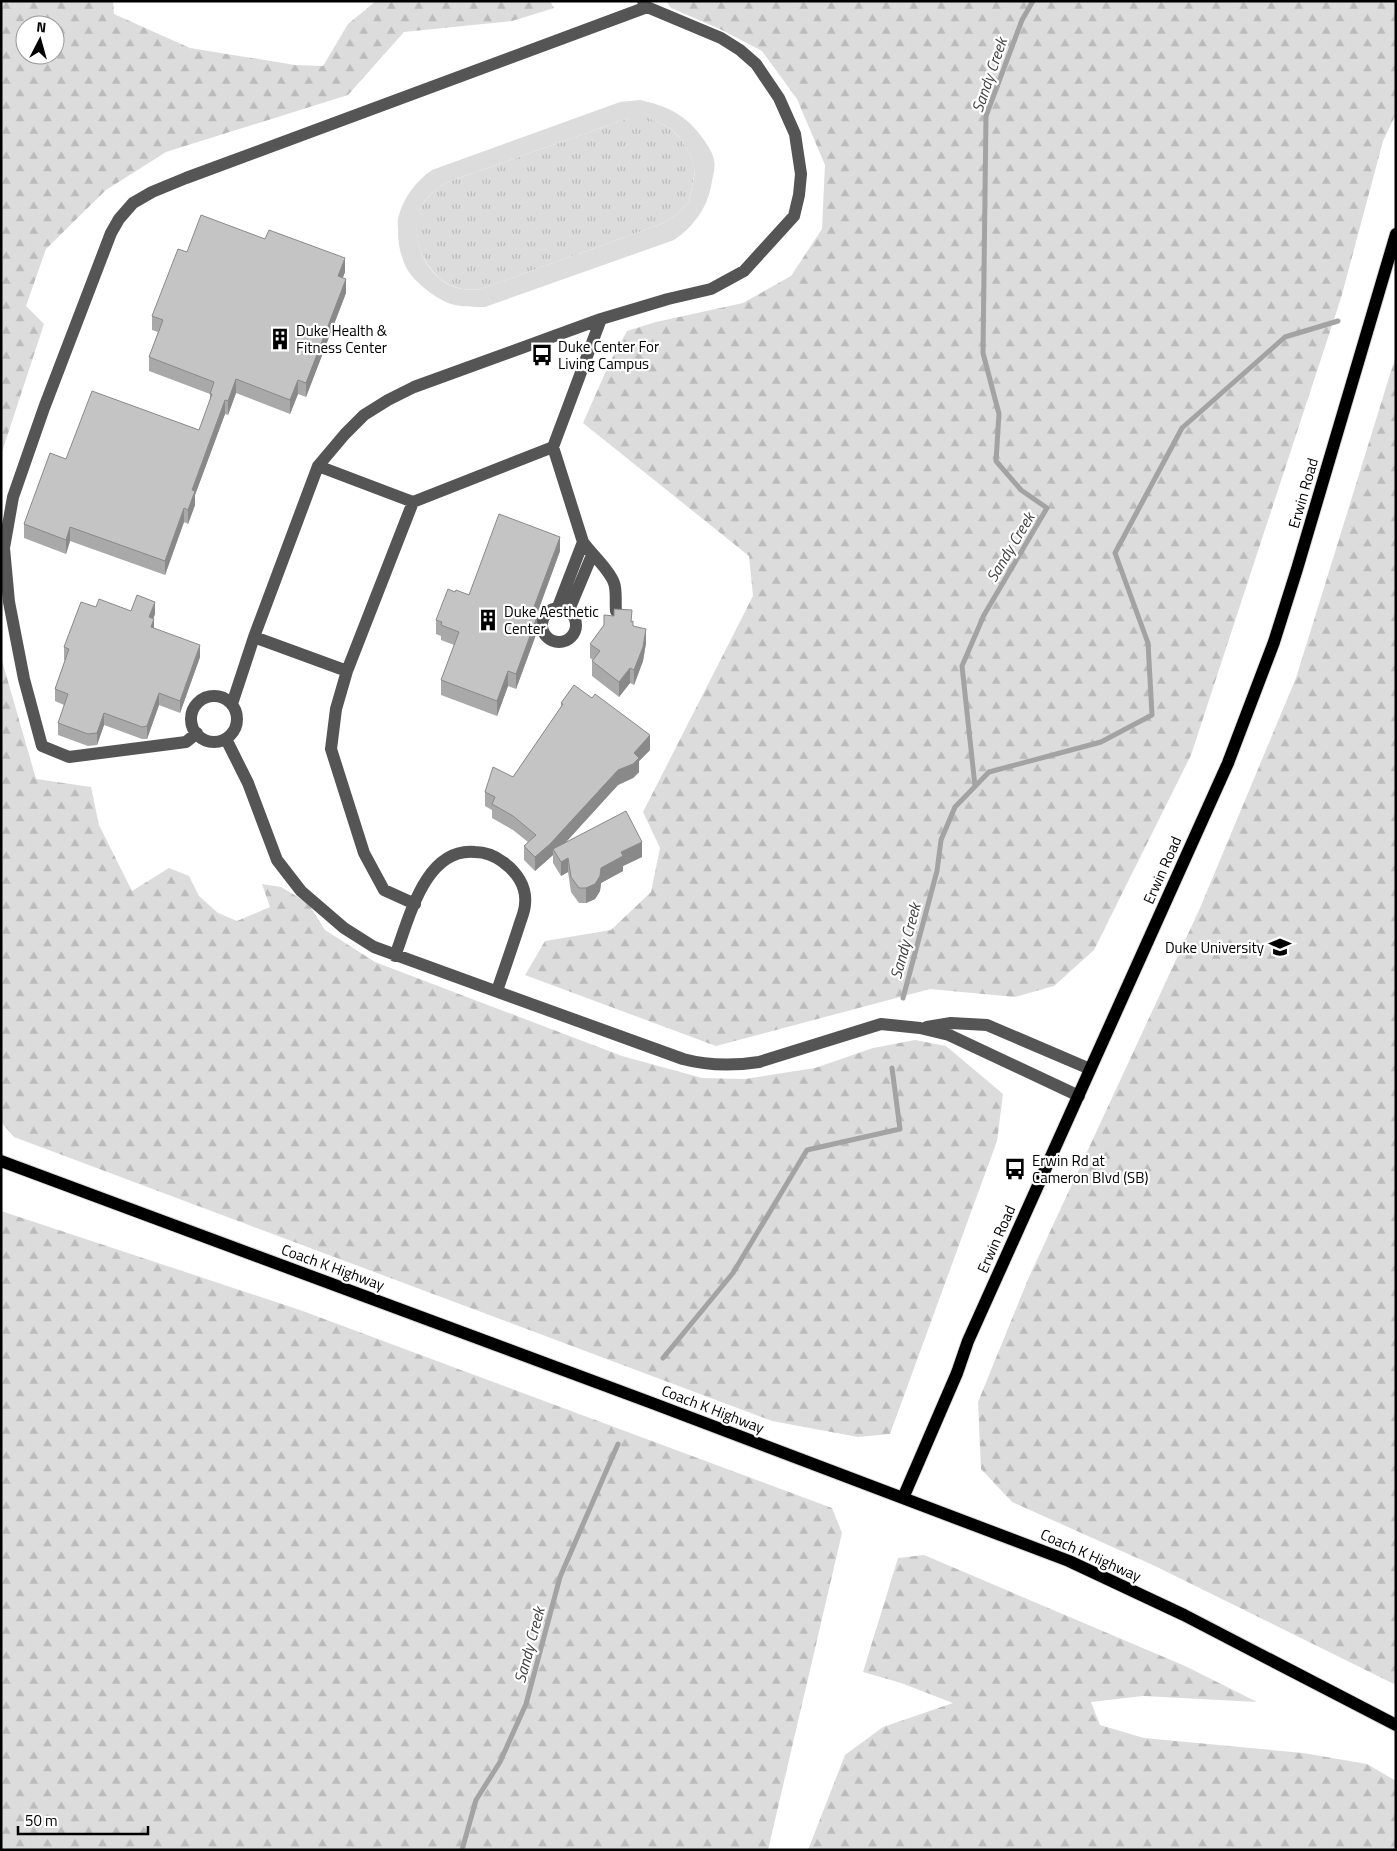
<svg xmlns="http://www.w3.org/2000/svg" width="1397" height="1851" font-family="'Titillium Web',sans-serif">
	<style>
		.grass { fill: url(#grass-tufts) }
		.forest { fill: url(#forest-firs); fill-rule: evenodd }
		.park { fill: #dcdcdc; fill-rule: evenodd }
		.lines { fill: none; stroke-linecap: round; stroke-linejoin: round }
		.stream { stroke: #a3a3a3; stroke-width: 5 }
		.major-casing { stroke: #dbdbdb; stroke-width: 14 }
		.minor { stroke: #555; stroke-width: 12 }
		.major { stroke: #000; stroke-width: 12 }
		.wall { fill: #a9a9a9 }
		.shaded-wall { fill: #898989 }
		.building { fill: #c4c4c4; stroke: #898989 }
		.labels { text-anchor: middle; dominant-baseline: central; stroke-width: 4.5; stroke-linejoin: round; paint-order: stroke }
		.poi-label { font-size: 15px; fill: #000; stroke: #fff; text-anchor: start }
		.street-label { font-size: 15px; fill: #000; stroke: #fff }
		.water-label { font-size: 16px; font-style: italic; fill: #444; stroke: #fff }
	</style>
	<defs>
		<pattern id="grass-tufts" width="24" height="20" patternUnits="userSpaceOnUse" patternTransform="scale(1.25)"><rect width="24" height="20" fill="#dcdcdc"/><path d="M3 7l-1-3M5 7V3M7 7l1-3M15 17l-1-3M17 17v-4M19 17l1-3" fill="none" stroke="#bbb"/></pattern>
		<pattern id="forest-firs" width="22" height="20" patternUnits="userSpaceOnUse" patternTransform="scale(1.25)"><rect width="22" height="20" fill="#dcdcdc"/><path d="M5 1l3.5 6h-7zM16 11l3.5 6h-7z" fill="#bbb"/></pattern>
	</defs>
	<rect width="100%" height="100%" fill="#fff"/>
	<path class="grass" d="M629,118H649L670,128L681,139L691,156L695,171L689,202L676,215L664,223L481,289C472,290 463,290 455,287C430,280 412,243 417,218C420,203 432,192 445,183Z"/>
	<path class="forest" d="M1,1H113L114,14L190,48L295,65L323,66L348,24L376,1H550L554,8L512,21L404,32L348,95L166,152L106,190L46,249L26,306L44,324L1,455ZM25,25H55V55H25Z
		M666,1H1396V114L1383,141L1341,298L1191,755L1094,950L1054,986L1015,997L930,989L716,1046L525,975L545,941L611,930L651,892L660,848L643,812L753,596L749,556L583,423L610,362L627,331L656,322L743,303L791,276L822,229L825,165L797,99L762,51L720,29L671,8Z
		M1396,355V1685L1155,1566L1012,1502L981,1469L978,1402L1029,1277L1200,908L1296,678Z
		M1,657L36,779L91,787L99,825L132,891L169,868L189,876L199,896L218,913L237,921L270,907L262,884L281,887L308,903L325,930L375,962L622,1056L702,1078L745,1079L815,1068L873,1048L915,1040L946,1046L1003,1094L997,1141L890,1434L858,1437L772,1421L14,1137L1,1122Z
		M1,1211L300,1310L832,1508L842,1533L768,1850H1Z
		M924,1555L1185,1666L1257,1702L1143,1696L1091,1702L1100,1725L1144,1738L1303,1753L1367,1764L1396,1781V1850H808L845,1755L883,1727L953,1703L901,1683L863,1672L898,1558Z"/>
	<path class="park" d="M640,100C668,106 688,116 704,140C708,146 713,153 714,160C716,168 712,179 711,187C706,210 693,227 674,240L485,307C474,307 462,307 451,304C436,299 411,280 405,265C400,254 398,242 398,231C398,226 397,220 399,215C404,197 416,181 432,170L620,102ZM629,118H649L670,128L681,139L691,156L695,172L689,202L676,215L664,223L481,289C472,290 463,290 454,287C423,276 406,229 424,202C430,194 437,189 445,183Z"/>
	<g class="lines">
		<path class="stream" d="M975,786L962,666L984,615L1047,508L1021,490L996,461L999,414L983,353L986,116L1022,20L1033,1
			M903,998L937,871L941,840L955,807L989,772L1101,742L1152,715L1148,643L1115,553L1182,428L1285,337L1338,321
			M663,1358L733,1273L807,1150L900,1129L892,1068
			M462,1850L476,1800L500,1762L526,1704L560,1577L618,1444"/>
		<g class="major-casing">
			<path id="major" d="M1,1161L652,1403L1069,1561L1184,1615L1396,1725
				M903,1498L957,1373L968,1341L1228,763L1274,642L1297,569L1396,234"/>
		</g>
		<path class="minor" d="M553,447L583,542C592,555 609,569 614,583C617,591 615,603 616,611
			M318,466L413,502L553,447L601,319
			M413,502L347,671L336,709L331,749L364,853L384,890L415,904
			M558,607L583,542
			M542 625a17 17 0 1 1 34 0a17 17 0 1 1-34 0Z
			M569,610L592,555
			M254,637L347,671
			M191 719a23 23 0 1 1 46 0a23 23 0 1 1-46 0Z
			M232,704L254,637L318,466L345,434L364,415L388,400L414,387L601,319L668,299L711,289L744,271L794,216L799,195L801,174L795,134L779,98L756,64L740,50L721,38L647,7L643,1
			M197,733L186,742L69,757L42,746L24,679L9,602L4,548L13,497L44,408L111,233L119,219L133,203L152,192L186,178L647,7
			M226,739L248,783L277,860L301,891L344,928L374,947L683,1059C709,1066 733,1066 759,1062L881,1024L920,1028L949,1035L1079,1096
			M395,956C409,919 425,847 475,852C485,852 495,856 503,862C517,872 527,887 525,904C525,911 521,919 519,926C512,948 504,970 497,991
			M927,1027L951,1023L987,1025L1090,1069"/>
		<use href="#major" class="major"/>
	</g>
	<path class="wall" d="M187,252L345,272L343,277L346,293L306,397L298,394L290,414L236,393L228,415L225,414L195,495V505L188,524L184,522L165,575L70,541L66,554L24,538V524L66,459L199,430L210,401V394L149,371V357L158,332L152,330V316Z
		M560,551L536,617L537,632L516,689L508,686L497,716L441,695V680L454,645L441,640V636L436,634V620L455,592L469,595Z
		M96,607L155,614L153,619L154,628L200,657L180,713L159,705L147,739H142L104,725L97,745L88,746L58,735V723L64,705L55,701V689L65,660H64V647Z
		M632,622L633,626L646,643L643,661L634,685L630,683L619,697L592,676V661L593,660L590,658V644Z
		M561,703L650,750L639,761V772L633,778L618,785L565,843L642,857L623,866V871L601,883L600,891L595,899L586,903H579L571,892L568,872L561,876L553,863V855L535,871L524,860V846L528,842L513,830L492,818V810L485,806V792L513,777L561,707Z"/>
	<path class="shaded-wall" d="M345,258V272L338,290V276Z
		M346,279V293L306,397V383Z
		M236,379V393L228,415V401Z
		M298,380V394L290,414V400Z
		M225,400V414L195,495V505L188,524V510L192,490Z
		M184,508V522L165,575V561Z
		M70,527V541L66,554V540Z
		M560,537V551L531,630V615Z
		M155,602V614L149,630V617Z
		M537,617V632L516,689V674Z
		M154,619V631L151,627Z
		M646,629V643L643,661L634,685V670Z
		M200,645V657L180,713V701Z
		M630,668V683L619,697V682Z
		M508,671V686L497,716V701Z
		M159,693V705L147,739V726Z
		M104,713V725L97,745V733Z
		M650,735V750L639,761V772L633,778L618,785L556,853L553,849V855L535,871V857Z
		M642,842V857L623,866V871L601,883L600,891L595,899L586,903V888L601,868L621,852Z
		M568,858V872L561,876V862Z"/>
	<path class="building" d="M201,215L265,239L269,230L345,258L338,276L346,279L306,383L298,380L290,400L236,379L228,401L225,400L192,490L195,491L188,510L184,508L165,561L70,527L66,540L24,524L50,453L66,459L92,391L199,430L212,394H210L214,382L149,357L163,320L152,316L178,249L187,252Z
		M499,514L560,537L531,615L537,617L516,674L508,671L497,701L441,680L459,632L441,625L442,622L436,620L448,589L455,592L456,590L469,595Z
		M137,595L155,602L149,617L154,619L151,627L200,645L180,701L159,693L147,726L142,727L104,713L97,733L88,734L58,723L68,694L55,689L69,649L64,647L81,602L96,607L99,599L131,611Z
		M614,609L632,610L631,622L633,621V626L646,629L643,647L634,670L630,668L619,682L592,661L600,651L590,644L604,625V615L614,616Z
		M574,685L592,698L595,694L650,735L634,753L639,758L633,764L618,770L550,844L535,857L524,846L536,835L513,816L492,804L495,797L485,792L493,767L513,777L563,704L561,703Z
		M626,811L642,842L621,852L623,856L601,868L600,876L595,884L586,888H579L571,877L568,858L561,862L553,849Z"/>
	<defs>
		<g id="building-bare" transform="scale(1.725)"><path d="M-4-6H4V6H1V3H-1V6H-4ZM-2.5-4.3h1.7v1.8h-1.7ZM.8-4.3h1.7v1.8H.8ZM-2.5-1h1.7V.8h-1.7ZM.8-1h1.7V.8H.8Z" fill="#000" stroke="#fff" stroke-width="2.5" paint-order="stroke"/></g>
		<g id="bus-bare" transform="scale(1.725)"><path d="M-5-6H5V4H4V6H2V4H-2V6H-4V4H-5ZM-3.5-4V0h7V-4ZM-3.5 1.2v1.5H-2V1.2ZM2 1.2v1.5H3.5V1.2Z" fill="#000" stroke="#fff" stroke-width="2.5" paint-order="stroke"/></g>
		<g id="university-bare" transform="scale(1.725)"><path d="M0-5L7-2L0 1L-7-2ZM-4 1L0 2.5L4 1V4Q0 6-4 4Z" fill="#000" stroke="#fff" stroke-width="2.5" paint-order="stroke"/></g>
	</defs>
	<g fill-rule="evenodd">
		<use href="#building-bare" x="280" y="339"/>
		<use href="#bus-bare" x="542" y="355"/>
		<use href="#building-bare" x="488" y="620"/>
		<use href="#university-bare" x="1280" y="947"/>
		<use href="#bus-bare" x="1015" y="1169"/>
	</g>
	<g class="labels">
		<g class="poi-label">
			<text x="296" y="330">Duke Health &amp;<tspan x="296" dy="17">Fitness Center</tspan></text>
			<text x="558" y="346">Duke Center For<tspan x="558" dy="17">Living Campus</tspan></text>
			<text x="504" y="611">Duke Aesthetic<tspan x="504" dy="17">Center</tspan></text>
			<text x="1264" y="947" text-anchor="end">Duke University</text>
			<text x="1032" y="1160">Erwin Rd at<tspan x="1032" dy="17">Cameron Blvd (SB)</tspan></text>
		</g>
		<g class="street-label">
			<text transform="translate(1303 493) rotate(-74)">Erwin Road</text>
			<text transform="translate(1162 870) rotate(-66)">Erwin Road</text>
			<text transform="translate(996 1239) rotate(-66)">Erwin Road</text>
			<text transform="translate(333 1267) rotate(20)">Coach K Highway</text>
			<text transform="translate(713 1409) rotate(21)">Coach K Highway</text>
			<text transform="translate(1091 1555) rotate(24)">Coach K Highway</text>
		</g>
		<g class="water-label">
			<text transform="translate(989 75) rotate(-71)">Sandy Creek</text>
			<text transform="translate(1010 547) rotate(-59)">Sandy Creek</text>
			<text transform="translate(905 941) rotate(-75)">Sandy Creek</text>
			<text transform="translate(529 1645) rotate(-75)">Sandy Creek</text>
		</g>
	</g>
	<rect width="1397" height="1851" fill="none" stroke="#000000" stroke-width="5"/>
	<g transform="translate(40 40) rotate(6)"><circle r="24" fill="#ffffff" stroke="#999999"/>
	<path d="M0-4L9 19L0 12L-9 19Z" fill="#000000"/>
	<text y="-8" font-size="14" font-weight="bold" text-anchor="middle" fill="#000000">N</text>
	</g>
	<path d="M18 1826v8h130v-8" fill="none" stroke="#000000" stroke-width="2.5"/>
	<text x="25" y="1826" font-size="15" fill="#000000" stroke="#ffffff" stroke-width="4" paint-order="stroke">50 m</text>
</svg>
